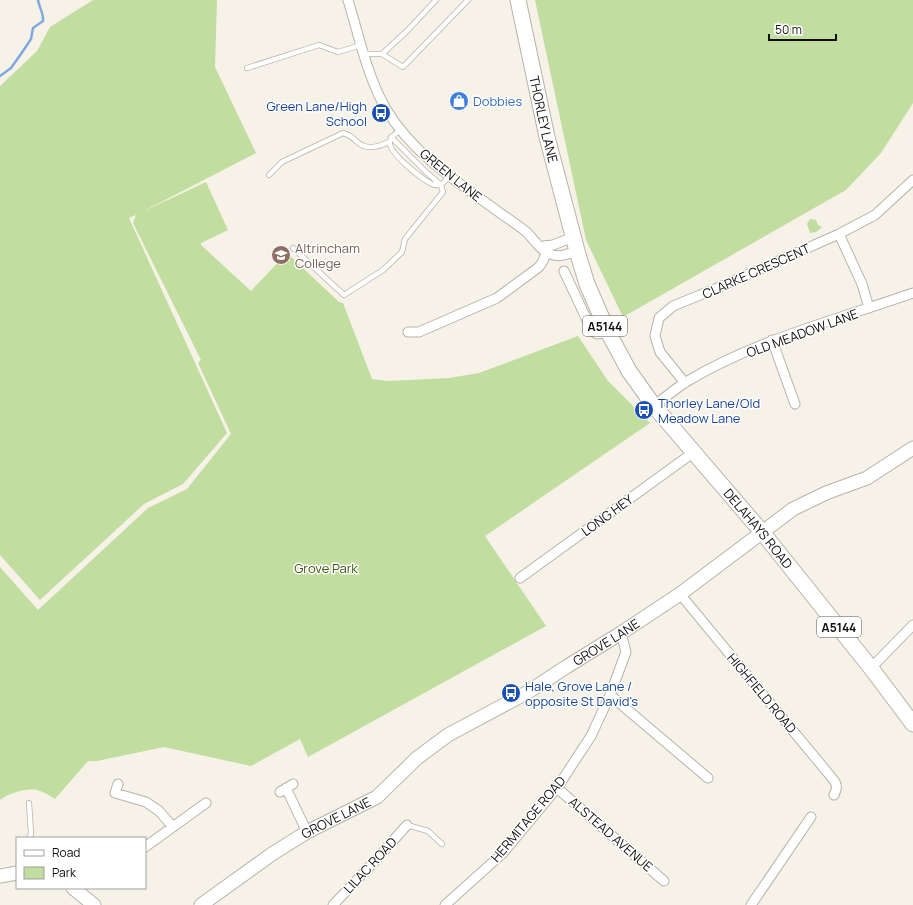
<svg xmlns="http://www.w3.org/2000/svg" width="913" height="905" font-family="Manrope,sans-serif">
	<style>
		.green { fill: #c1dd9f }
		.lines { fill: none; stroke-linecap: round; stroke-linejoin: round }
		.stream { stroke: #80aade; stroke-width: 2.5 }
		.lane-casing { stroke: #b7b3a9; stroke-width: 6 }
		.street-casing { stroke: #b7b3a9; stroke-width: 11 }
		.secondary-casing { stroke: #b7b3a9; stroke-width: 15 }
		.primary-casing { stroke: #b7b3a9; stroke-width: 17 }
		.lane { stroke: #fff; stroke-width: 4.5 }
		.street { stroke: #fff; stroke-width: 9 }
		.secondary { stroke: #fff; stroke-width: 13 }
		.primary { stroke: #fff; stroke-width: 15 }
		.labels { text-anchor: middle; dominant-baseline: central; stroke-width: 3; stroke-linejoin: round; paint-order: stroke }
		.shield { fill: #fff; stroke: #585755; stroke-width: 1 }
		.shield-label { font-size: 12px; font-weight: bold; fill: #100f0c }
		.shop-label { font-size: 13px; fill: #366cbe; stroke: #fff; text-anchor: start }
		.transit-label { font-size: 13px; fill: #164399; stroke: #fff; text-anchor: start }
		.street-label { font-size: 13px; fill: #100f0c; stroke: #fff }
		.education-label { font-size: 13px; fill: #785e54; stroke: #fff; text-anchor: start }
		.park-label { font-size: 13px; fill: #3d5514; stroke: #fff }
	</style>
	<rect width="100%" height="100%" fill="#f6f2e8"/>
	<path class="green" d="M93,0H217L215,67L256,153L140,213L206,182L228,230L201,243V245L251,291L287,253L339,302L343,303L372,379L388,381L449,378L479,373L578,336L608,381L650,423L485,536L546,626L308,757L300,739L251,766L164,747L97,761H88L55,799C49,795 44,792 37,790C26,788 9,793 0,800V567L38,610L148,508L187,489L231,434L198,363L201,360L133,223L136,215L129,218L227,433L183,484L144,504L40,600L0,555V86L37,51L50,27Z
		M535,0H913V103L881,153L846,190L623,317L586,240Z
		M810,219L816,220L818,225L822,227L816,232L810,233L807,224Z"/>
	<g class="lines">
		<path class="stream" d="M0,76L11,68L23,51L31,39L33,28L43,21C44,14 39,7 38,0"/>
		<g class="lane-casing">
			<path id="lane" d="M436,0L407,31L382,54L403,67L468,0
				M364,54H382
				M247,68L319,45L338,52L361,45
				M401,130C397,133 391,135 390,141C387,152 422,179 432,184C436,186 438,185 441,185L449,177
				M269,175L282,162L343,133C355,136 356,144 364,146C373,149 382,145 389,142
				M293,248L344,295L383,270L402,252L405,239L443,192L441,185L425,171L391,137
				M29,803L31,834L29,838
				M407,825L428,831L442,844"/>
		</g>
		<g class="street-casing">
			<path id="street" d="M348,0C359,36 367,76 386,109C411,151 452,179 492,207C502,215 514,222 524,230C533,237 539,250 550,254C559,258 568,254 577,251
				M839,234L862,284L869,308
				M544,246L553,245L573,237
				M564,271L592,331L597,334L608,332
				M408,332H419L497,298L539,267L543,261L549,246
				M772,340L795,404
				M685,383L660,352L655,336L659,318L673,306L715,289L839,234L875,215L913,180
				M654,406C664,398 675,389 686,382C756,340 836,320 913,293
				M520,578L694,452
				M680,594L832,778C837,784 838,787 834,795
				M871,668L913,625
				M610,695L708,778
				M118,784L115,793L146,802L159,811L173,827
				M286,788L307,832
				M557,788L664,881
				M280,792L293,784
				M145,847L206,803
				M333,905L375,861L407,825
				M445,905L503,853L557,788L591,736L610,695L626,652L621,633
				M751,905L811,817"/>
		</g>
		<g class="secondary-casing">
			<g id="secondary">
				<path d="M0,876L17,873"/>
				<path d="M73,888L94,905"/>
				<path id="s1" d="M201,905L272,854L307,832L377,797L417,758L448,735L528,692L566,667L621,633L680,594L793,509L826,493L867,478L913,448"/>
			</g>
		</g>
		<g class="primary-casing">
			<g id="primary">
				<path id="s2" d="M518,0L547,137L577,251L587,284L608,332L629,371L654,406L762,532L871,668L913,724"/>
			</g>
		</g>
		<use href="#lane" class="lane"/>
		<use href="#street" class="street"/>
		<use href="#secondary" class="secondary"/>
		<use href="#primary" class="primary"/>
	</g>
	<defs>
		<g id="shop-disc" transform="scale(1)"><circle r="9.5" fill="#3f7fe0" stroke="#fff"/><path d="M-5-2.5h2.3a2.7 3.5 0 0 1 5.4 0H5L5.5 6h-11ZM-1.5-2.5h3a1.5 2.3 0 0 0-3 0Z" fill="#fff"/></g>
		<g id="bus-disc" transform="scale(1)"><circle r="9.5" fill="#1a4fb4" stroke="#fff"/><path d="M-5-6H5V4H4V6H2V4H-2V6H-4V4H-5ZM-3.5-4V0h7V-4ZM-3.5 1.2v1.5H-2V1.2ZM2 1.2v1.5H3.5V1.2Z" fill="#fff"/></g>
		<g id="school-disc" transform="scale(1)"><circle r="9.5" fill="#8d6e63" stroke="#fff"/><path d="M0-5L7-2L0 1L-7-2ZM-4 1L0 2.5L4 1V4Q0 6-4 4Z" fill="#fff"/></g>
	</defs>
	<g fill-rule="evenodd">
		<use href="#shop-disc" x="459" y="101"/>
		<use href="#bus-disc" x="381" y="113"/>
		<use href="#school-disc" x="281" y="255"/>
		<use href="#bus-disc" x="644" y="410"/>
		<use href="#bus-disc" x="511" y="693"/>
	</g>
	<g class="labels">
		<g class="shield">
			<rect x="583" y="316" width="44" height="20" rx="3"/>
			<rect x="817" y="617" width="44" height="20" rx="3"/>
		</g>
		<g class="shield-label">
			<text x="605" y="326">A5144</text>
			<text x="839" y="627">A5144</text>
		</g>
		<g class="shop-label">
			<text x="473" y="101">Dobbies</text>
		</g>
		<g class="transit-label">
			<text x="367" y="106" text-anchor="end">Green Lane/High<tspan x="367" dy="15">School</tspan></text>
			<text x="658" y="403">Thorley Lane/Old<tspan x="658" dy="15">Meadow Lane</tspan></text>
			<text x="525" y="686">Hale, Grove Lane /<tspan x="525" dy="15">opposite St David's</tspan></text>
		</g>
		<g class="street-label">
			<text stroke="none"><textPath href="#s2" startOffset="122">THORLEY LANE</textPath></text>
			<text transform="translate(451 175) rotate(39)">GREEN LANE</text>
			<text transform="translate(756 271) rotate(-24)">CLARKE CRESCENT</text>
			<text transform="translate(802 333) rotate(-20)">OLD MEADOW LANE</text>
			<text transform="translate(607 515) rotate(-36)">LONG HEY</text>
			<text stroke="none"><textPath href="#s2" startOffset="593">DELAHAYS ROAD</textPath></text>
			<text stroke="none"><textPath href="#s1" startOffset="485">GROVE LANE</textPath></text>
			<text transform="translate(762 693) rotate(50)">HIGHFIELD ROAD</text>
			<text stroke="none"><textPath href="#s1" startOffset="161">GROVE LANE</textPath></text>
			<text transform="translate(528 819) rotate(-50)">HERMITAGE ROAD</text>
			<text transform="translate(611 834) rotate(41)">ALSTEAD AVENUE</text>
			<text transform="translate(370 865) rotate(-47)">LILAC ROAD</text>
		</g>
		<g class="education-label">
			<text x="295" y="248">Altrincham<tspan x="295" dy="15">College</tspan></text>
		</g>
		<g class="park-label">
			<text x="326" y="568">Grove Park</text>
		</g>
	</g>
	<rect x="16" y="837" width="130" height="52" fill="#ffffff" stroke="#9f9f9e"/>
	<rect x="24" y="850" width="20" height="6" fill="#ffffff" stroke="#9f9f9e"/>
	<text x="52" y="857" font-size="12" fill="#100f0c">Road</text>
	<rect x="24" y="867" width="20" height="12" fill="#c1dd9f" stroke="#9f9f9e"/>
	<text x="52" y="877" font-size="12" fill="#100f0c">Park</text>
	<path d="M769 34v6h67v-6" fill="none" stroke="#100f0c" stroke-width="2"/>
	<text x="775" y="34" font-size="12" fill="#100f0c" stroke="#ffffff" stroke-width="3" paint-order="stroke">50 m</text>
</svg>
